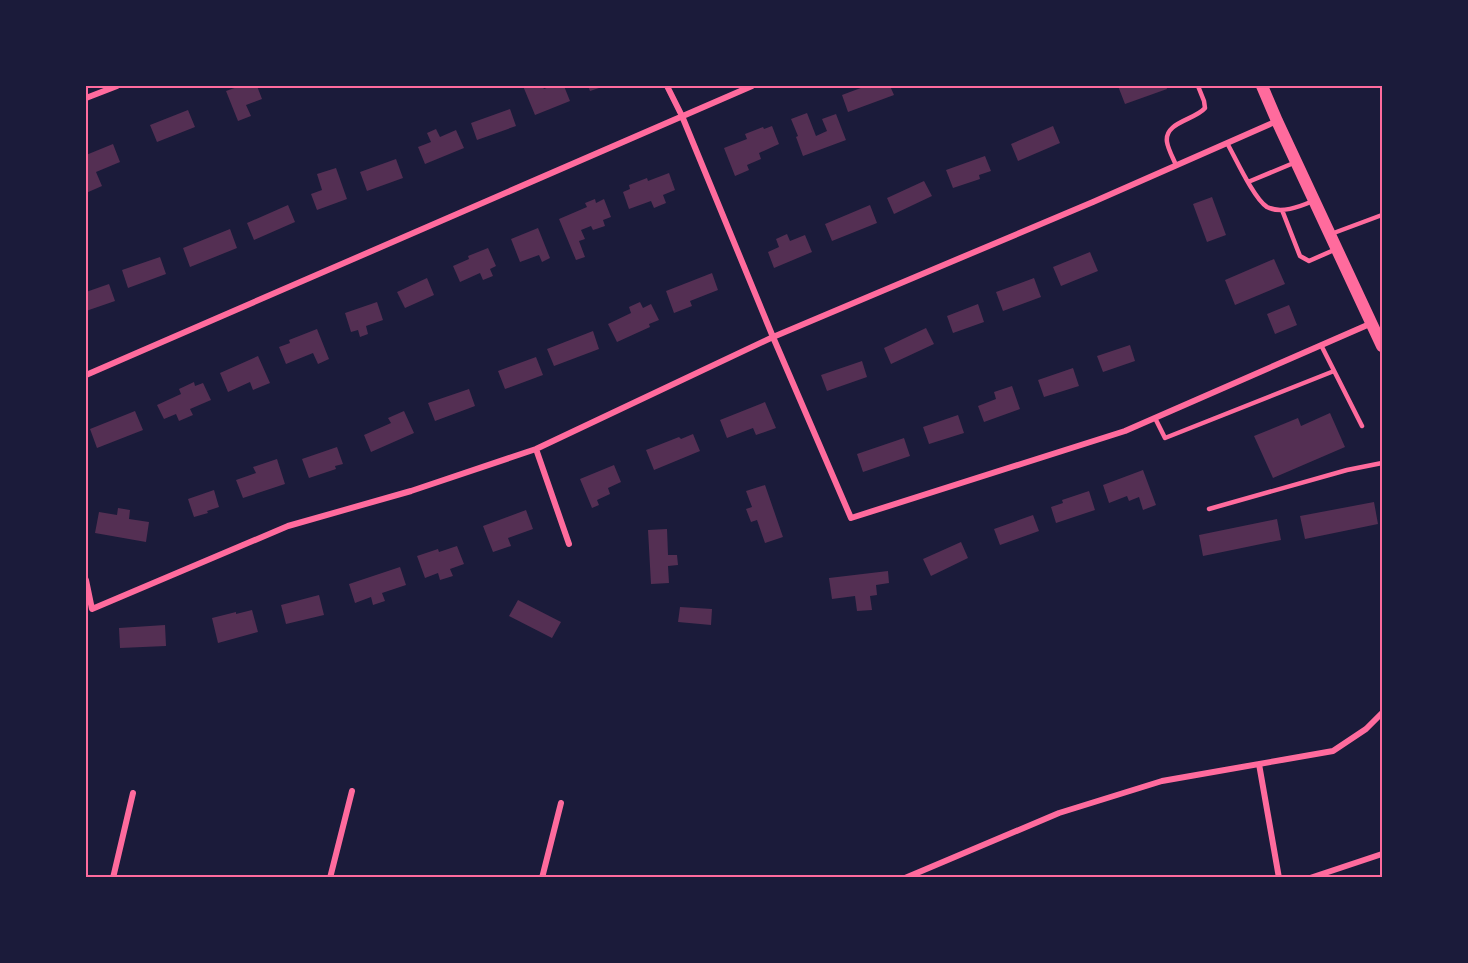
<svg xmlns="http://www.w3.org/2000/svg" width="1468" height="963" font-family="'Golos Text',sans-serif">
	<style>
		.building { fill: #542f53 }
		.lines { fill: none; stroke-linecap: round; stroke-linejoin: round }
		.service { stroke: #ff6b9d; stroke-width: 4.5 }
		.minor { stroke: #ff6b9d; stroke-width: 6 }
		.secondary { stroke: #ff6b9d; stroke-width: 12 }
		.neatline { fill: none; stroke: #ff6b9d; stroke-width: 2 }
	</style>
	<rect width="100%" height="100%" fill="#1b1b3a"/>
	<path class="building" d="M240,86H257L262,99L246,105L251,116L238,121L226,91Z
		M523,86H542L544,89L552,86H564L570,101L535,115Z
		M588,86H605L590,91Z
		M866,86H890L894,95L848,112L842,95Z
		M1118,86H1166L1167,89L1125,104Z
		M510,109L516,126L477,140L471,123Z
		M188,110L195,127L157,142L150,125Z
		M807,113L816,136L827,131L822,119L836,114L846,140L803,156L796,137L798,136L791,119Z
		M772,126L779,144L759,153L761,159L747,165L749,170L735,176L724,148L747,139L745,134L763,127L764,129Z
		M1053,126L1060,143L1018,161L1011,144Z
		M436,129L440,137L456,130L464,148L425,164L418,147L431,142L427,133Z
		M113,144L120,162L96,172L102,186L86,193V155Z
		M985,156L991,171L979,175L980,179L953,188L946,170Z
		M396,159L403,178L367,191L360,172Z
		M336,168L347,199L317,210L311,194L322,190L317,174Z
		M669,173L675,190L663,195L666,203L654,208L651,201L629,209L623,192L630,189L629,185L647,178L648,181Z
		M924,181L932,196L894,214L887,198Z
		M1212,197L1226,235L1207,242L1193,204Z
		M595,199L596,203L604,199L611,217L603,220L605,226L593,230L591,226L581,230L585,239L579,241L585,257L576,260L559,219L587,207L585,203Z
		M288,205L295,222L254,240L247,223Z
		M870,205L877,223L832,241L825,224Z
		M538,228L550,258L542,262L539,255L520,262L511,239Z
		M230,229L237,248L190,267L183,248Z
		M787,234L790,241L805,235L812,252L774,268L768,252L779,247L776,239Z
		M488,248L496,266L490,269L493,276L483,280L480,273L460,282L453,266L469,259L468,256Z
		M1090,252L1098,271L1061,286L1053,267Z
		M160,257L166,274L128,288L122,270Z
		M1274,259L1285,284L1235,305L1225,280Z
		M712,273L718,290L690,301L692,306L674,313L666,291Z
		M427,278L434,295L405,308L397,292Z
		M1034,278L1041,297L1003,311L996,292Z
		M109,284L115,301L86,311V292Z
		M377,302L383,320L366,326L368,334L360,337L358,330L351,332L345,313Z
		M640,302L643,308L651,304L659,320L649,324L650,327L617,342L608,324L631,313L629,307Z
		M978,304L984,322L953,333L947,316Z
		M1289,305L1297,325L1275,334L1267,314Z
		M926,328L934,344L891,364L884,348Z
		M317,329L329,359L318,364L313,353L286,364L279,347L290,343L289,340Z
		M593,331L599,349L554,366L547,349Z
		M1130,345L1135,361L1103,372L1097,356Z
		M258,356L270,383L253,390L250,382L228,392L220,373Z
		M536,357L543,375L505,389L498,371Z
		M862,361L867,377L827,391L821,375Z
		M1073,368L1079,386L1044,397L1038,380Z
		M194,382L195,386L203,383L211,400L190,409L193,415L179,421L176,414L164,419L157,405L181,394L179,389Z
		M1012,386L1020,409L984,422L978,406L996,399L994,392Z
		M469,389L475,406L435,421L428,403Z
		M765,402L776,428L756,435L753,428L727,438L720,420Z
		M135,411L143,430L97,448L90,429Z
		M404,411L414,433L371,452L364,435L391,423L388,418Z
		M1330,413L1345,447L1273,478L1254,436L1298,418L1301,426Z
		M958,415L964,433L929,444L923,427Z
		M693,434L700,451L654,470L646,450L679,437L681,439Z
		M904,438L910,456L863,472L857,454Z
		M337,447L343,464L335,466L336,469L309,478L302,459Z
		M277,459L285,484L243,498L236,480L256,473L253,467Z
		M614,465L621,482L608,488L610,494L597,500L599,505L592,508L580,479Z
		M1143,470L1156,505L1143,510L1139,497L1129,501L1127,496L1109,503L1103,485Z
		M765,485L783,537L765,543L757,520L751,522L746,509L752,507L746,491Z
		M214,490L219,507L207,511L208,513L194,517L188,499Z
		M1089,491L1095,510L1056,523L1051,507L1063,503L1062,500Z
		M1374,502L1378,524L1305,539L1300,516Z
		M118,508L130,510L129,519L149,522L146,542L95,533L99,512L117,515Z
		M526,510L533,529L508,538L511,546L493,552L483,526Z
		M1033,515L1039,531L1000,545L994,529Z
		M1277,519L1281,540L1203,556L1199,535Z
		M667,529L668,555H677L678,565L668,566L669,583L651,584L648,530Z
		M961,542L968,558L931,576L923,559Z
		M457,546L464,564L450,569L453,576L440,580L438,573L425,578L417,556L438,549L439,552Z
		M400,567L406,585L382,593L385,601L373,605L371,597L355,603L349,584Z
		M888,571L889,583L876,585L877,595L870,596L872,610L857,611L855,596L832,599L829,578Z
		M319,595L324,615L286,624L281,605Z
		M518,600L561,622L552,638L509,616Z
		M680,607L712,609L711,625L678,622Z
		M252,610L258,632L218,643L212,618L236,612V614Z
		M165,625L166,646L120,648L119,628Z"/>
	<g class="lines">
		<path class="service" d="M1227,143C1235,157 1254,199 1267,207C1281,214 1299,207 1313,201
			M1176,165C1173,158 1168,149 1167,142C1164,122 1195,120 1205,108L1204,101L1198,86
			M1248,182L1296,162
			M1282,210L1300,256L1309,261L1334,250
			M1331,234L1382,215
			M1321,345L1362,426
			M1155,418L1165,438L1334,371
			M1209,509L1347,470L1382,463"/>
		<path class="minor" d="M667,86L682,116L773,337L851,518L1125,431L1372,323
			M86,98L117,86
			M86,375L752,86
			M536,449L569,544
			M86,580L92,609L288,526L411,491L536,449L773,337L1093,202L1277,121
			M1259,764L1279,878
			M113,878L133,793
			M330,878L352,791
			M542,878L561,803
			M905,878L1059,813L1162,781L1333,751L1366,729L1382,713
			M1310,878L1382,854"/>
		<path class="secondary" d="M1262,86L1277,121L1382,346"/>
	</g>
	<rect width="1468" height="963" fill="none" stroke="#1b1b3a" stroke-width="174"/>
	<rect x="87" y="87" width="1294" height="789" class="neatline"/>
</svg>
